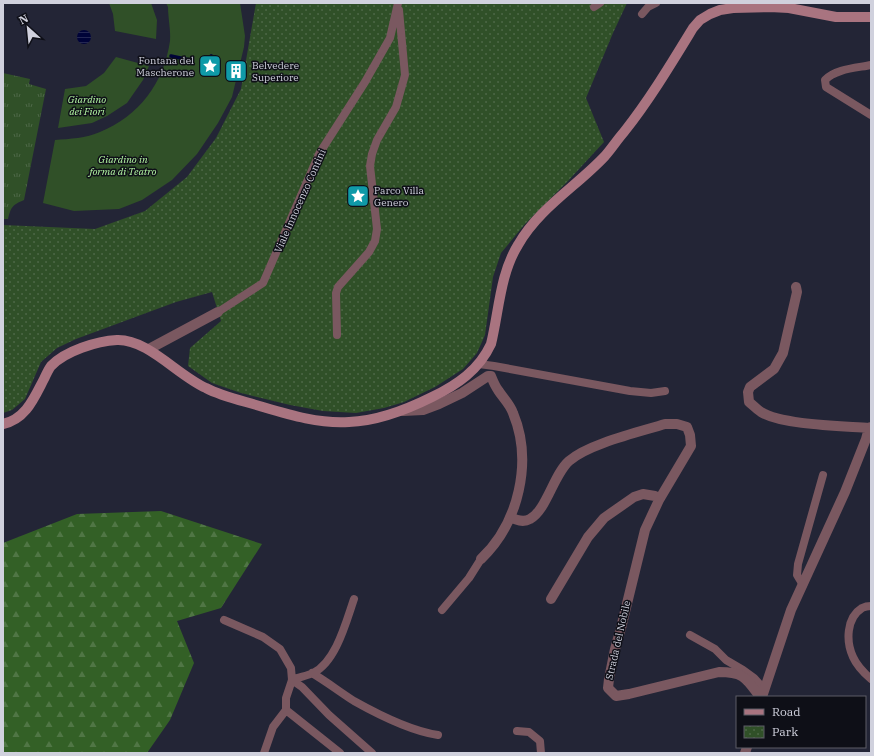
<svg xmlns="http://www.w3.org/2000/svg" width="874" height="756" font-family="'IBM Plex Serif',serif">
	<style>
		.grass { fill: url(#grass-tufts) }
		.forest { fill: url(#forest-firs) }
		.park { fill: url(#park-dots) }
		.garden { fill: #305028 }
		.water { fill: url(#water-rules) }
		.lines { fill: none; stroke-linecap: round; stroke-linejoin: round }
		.stream { stroke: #000338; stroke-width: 3.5 }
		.lane { stroke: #7a5860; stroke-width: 8 }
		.street { stroke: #7a5860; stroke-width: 10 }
		.secondary { stroke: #a97480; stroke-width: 10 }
		.labels { text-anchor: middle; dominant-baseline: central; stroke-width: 3; stroke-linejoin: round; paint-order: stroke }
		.poi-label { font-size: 10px; fill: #d0d1dd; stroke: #0e0f17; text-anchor: start }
		.park-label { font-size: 10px; font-style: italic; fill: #b6faa5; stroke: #0e0f17 }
		.street-label { font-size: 10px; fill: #d0d1dd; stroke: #0e0f17 }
	</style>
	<defs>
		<pattern id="grass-tufts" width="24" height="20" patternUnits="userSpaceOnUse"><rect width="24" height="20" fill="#305028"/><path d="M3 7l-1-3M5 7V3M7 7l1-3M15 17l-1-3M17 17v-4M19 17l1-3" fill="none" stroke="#4d6847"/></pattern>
		<pattern id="forest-firs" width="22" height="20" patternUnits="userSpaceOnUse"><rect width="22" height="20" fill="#336026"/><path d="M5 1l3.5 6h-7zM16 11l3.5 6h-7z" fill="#507645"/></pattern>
		<pattern id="park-dots" width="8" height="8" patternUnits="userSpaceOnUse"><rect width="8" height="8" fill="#305028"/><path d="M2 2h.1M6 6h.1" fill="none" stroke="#4d6847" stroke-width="1.8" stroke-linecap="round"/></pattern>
		<pattern id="water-rules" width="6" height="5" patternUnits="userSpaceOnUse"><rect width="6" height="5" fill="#000338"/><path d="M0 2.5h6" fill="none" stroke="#242754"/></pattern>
	</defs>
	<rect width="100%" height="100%" fill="#232536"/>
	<path class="grass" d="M3,73L30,79L29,84L46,89L24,200C12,205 11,207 8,219H3Z"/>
	<path class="forest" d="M161,511L262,544L221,608L177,621L194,663L170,720L147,753H3V543L77,514Z"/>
	<path class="park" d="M256,3H627L613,33L586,98L604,142L568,181L525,224L501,253L493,277L485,335L477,353L463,369L435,387L404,402L384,408L356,413L323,411L290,405L241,393L212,383L188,366L190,348L221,321L212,292L176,302L76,339L57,348L41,362L25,399L12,410L3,413V225L95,229L145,211L187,177L216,138L241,89Z"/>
	<path class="garden" d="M109,3H151L157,20L156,39L115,31L113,14Z
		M166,3H240L245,36L244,47L232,97L218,123L197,154L172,180L142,200L119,209L74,211L43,203L55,140C70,139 86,138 100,132C139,116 164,83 170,41C171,31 168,18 168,7Z
		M116,57L149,66L143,80L127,103L107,116L92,123L58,128L65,89L86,86L104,73Z"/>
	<path class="water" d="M77 37a7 7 0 1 1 14 0a7 7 0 1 1-14 0Z
		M211,54L218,57L220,61L218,72L212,76L204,73L201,68L203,59Z"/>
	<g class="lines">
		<path class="stream" d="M171,56L190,60"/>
		<path class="lane" d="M594,7L600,3
			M642,14L648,7L656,3
			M871,65C856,68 835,69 825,80L826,87L871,115
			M218,312L263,283L319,154L365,82L390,38L398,3
			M337,335L336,293L338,287L369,252L375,241L377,229L370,166L372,154L377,140L396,107L405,75L399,10
			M479,364L494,366L630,391L651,393L665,391
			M803,585L797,575L798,564L823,475
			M354,599C346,622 336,662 313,673C307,676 299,677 292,680L302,687L329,715L372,753
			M871,606C868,606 864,607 862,608C846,618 846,642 853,657C857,666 864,673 871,679
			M442,610L469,578L481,559
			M224,620L263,637L280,649L291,668L292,680L286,698V710L273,727L264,753
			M690,635L715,649L726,660L743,670L754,678L764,689
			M312,673C327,682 340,692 354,701C379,715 410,731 438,735
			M286,710L340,753
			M517,731L529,732L540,741L541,753"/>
		<path class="street" d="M796,287L797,292L783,353L774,369L750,387L748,392L749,402C753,405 756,409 761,412C781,425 843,426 869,428
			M149,349L218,312
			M403,411L423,410L439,404L462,393L488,376H491C493,381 495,386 498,390C503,398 510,404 513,413C533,461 519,523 481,559
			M510,517C516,520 523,523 530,519C546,511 554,474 569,461C588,444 639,432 665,424H677L687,427L690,435L691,446L659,500L645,530L621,628L615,649L609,679L608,688L616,696L629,694L719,672C744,672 746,678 760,697
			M551,599L588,537L604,518L634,497L643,494L655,496L659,500
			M762,697L791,610L845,492L866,439L869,428L871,427
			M745,753L747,747"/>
		<path class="secondary" d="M3,424C26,419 34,398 44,379C46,375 48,370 51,366C65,351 97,341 117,340C148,339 177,375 206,388C223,397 244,401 263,407C290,415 320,424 349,422C378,421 406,410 432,397C457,385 479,370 491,344C499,311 500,274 518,245C539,208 577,186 605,156C612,148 617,140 624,132C650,99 671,64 693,28L700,20L710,14L720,10L733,8L770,7L789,8L836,17H871"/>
	</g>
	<defs>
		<g id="sight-square" transform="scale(1.15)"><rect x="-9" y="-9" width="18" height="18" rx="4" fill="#0f9aa8" stroke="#0e0f17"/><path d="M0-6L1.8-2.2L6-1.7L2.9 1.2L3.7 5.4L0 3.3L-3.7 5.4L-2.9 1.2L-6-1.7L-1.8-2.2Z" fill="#fff"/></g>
		<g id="building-square" transform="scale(1.15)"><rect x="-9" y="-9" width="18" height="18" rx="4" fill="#0f9aa8" stroke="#0e0f17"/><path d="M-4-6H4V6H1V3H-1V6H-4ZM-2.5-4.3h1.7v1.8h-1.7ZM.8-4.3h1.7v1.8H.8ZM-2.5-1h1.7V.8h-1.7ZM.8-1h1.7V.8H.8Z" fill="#fff"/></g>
	</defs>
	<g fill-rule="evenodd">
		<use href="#sight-square" x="210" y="66"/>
		<use href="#building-square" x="236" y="71"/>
		<use href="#sight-square" x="358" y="196"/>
	</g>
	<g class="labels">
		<g class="poi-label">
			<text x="194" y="60" text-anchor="end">Fontana del<tspan x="194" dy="12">Mascherone</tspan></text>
			<text x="252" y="65">Belvedere<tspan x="252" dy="12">Superiore</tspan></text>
			<text x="374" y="190">Parco Villa<tspan x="374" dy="12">Genero</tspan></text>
		</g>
		<g class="park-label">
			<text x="87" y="99">Giardino<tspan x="87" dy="12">dei Fiori</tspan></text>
			<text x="123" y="159">Giardino in<tspan x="123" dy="12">forma di Teatro</tspan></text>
		</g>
		<g class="street-label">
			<text transform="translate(300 201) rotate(-66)">Viale Innocenzo Contini</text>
			<text transform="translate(618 640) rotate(-77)">Strada del Nobile</text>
		</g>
	</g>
	<rect width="874" height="756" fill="none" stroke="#d0d1dd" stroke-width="8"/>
	<rect x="736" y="696" width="130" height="52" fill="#0e0f17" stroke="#5c5d66"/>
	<rect x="744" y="709" width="20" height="6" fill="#a97480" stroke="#5c5d66"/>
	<text x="772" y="716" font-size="12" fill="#d0d1dd">Road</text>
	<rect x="744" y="726" width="20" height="12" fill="url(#park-dots)" stroke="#5c5d66"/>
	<text x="772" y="736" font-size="12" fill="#d0d1dd">Park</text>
	<g transform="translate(28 28) rotate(333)" stroke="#0e0f17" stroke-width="3" paint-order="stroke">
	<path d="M0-3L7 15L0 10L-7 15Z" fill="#d0d1dd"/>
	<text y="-6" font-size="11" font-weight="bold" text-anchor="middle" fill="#d0d1dd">N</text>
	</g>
</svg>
